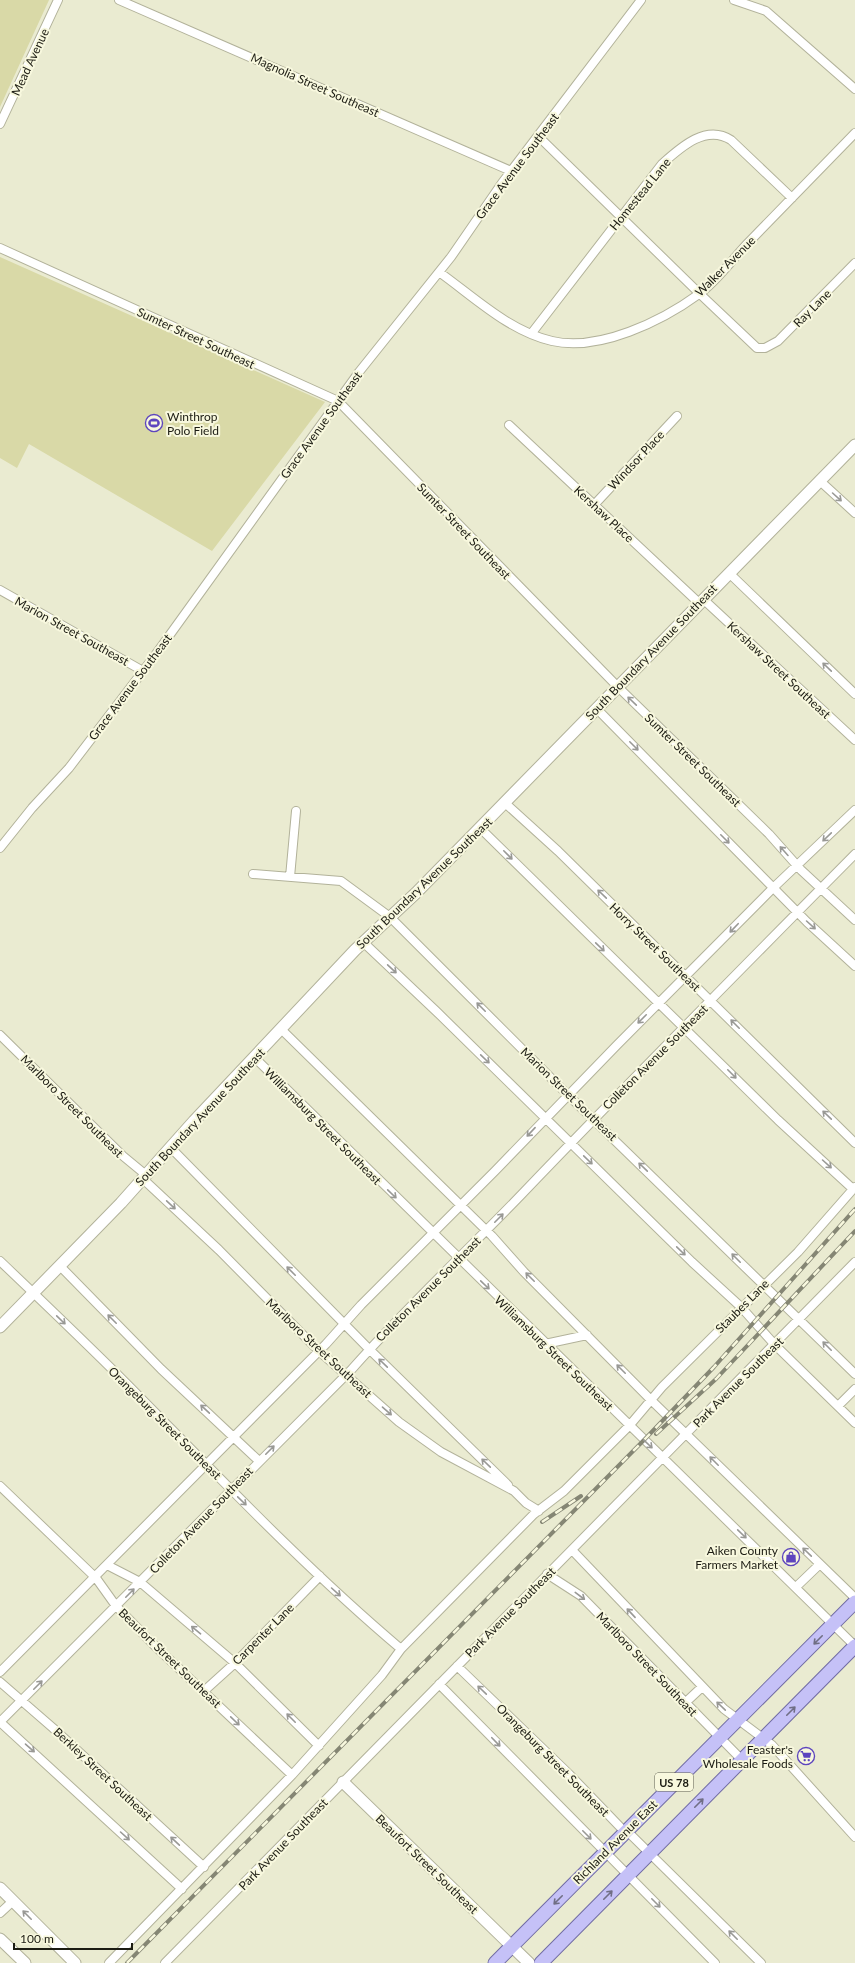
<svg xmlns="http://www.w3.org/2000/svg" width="855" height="1963" font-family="Lato,sans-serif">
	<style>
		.garden { fill: #d9d9a7 }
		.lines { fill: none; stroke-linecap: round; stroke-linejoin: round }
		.street-casing { stroke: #b2b29a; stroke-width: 10 }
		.secondary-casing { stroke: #b2b29a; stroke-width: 13 }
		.primary-casing { stroke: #716ca3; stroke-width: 15 }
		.street { stroke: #fff; stroke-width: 8 }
		.secondary { stroke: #fff; stroke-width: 11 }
		.primary { stroke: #c5c1f7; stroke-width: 13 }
		.rail-casing { stroke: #858674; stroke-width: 4 }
		.rail { stroke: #f8f8de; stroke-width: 2.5; stroke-dasharray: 8; stroke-linecap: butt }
		.oneway { stroke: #999995 }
		.oneway2 { stroke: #706e85 }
		.labels { text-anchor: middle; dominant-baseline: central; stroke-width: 4; stroke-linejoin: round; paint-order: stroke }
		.shield { fill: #f8f8de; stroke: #5e5e50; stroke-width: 1 }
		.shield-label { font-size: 11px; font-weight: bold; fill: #1c1c13 }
		.street-label { font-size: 12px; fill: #1c1c13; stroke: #f8f8de }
		.poi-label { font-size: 12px; fill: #1c1c13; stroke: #f8f8de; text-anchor: end }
	</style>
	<rect width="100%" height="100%" fill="#eaebd1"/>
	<path class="garden" d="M0,0H49L0,107Z
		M0,257L325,402L212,551L29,444L17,468L0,458Z"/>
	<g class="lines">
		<g class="street-casing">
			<path id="street" d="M119,0L511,171
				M734,0L766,11L855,89
				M0,124L58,0
				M538,136L700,294L757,348H765L778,341L855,263
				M0,248L338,401L618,687L769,834L801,870L855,920
				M439,272C474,297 509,331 552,341C599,352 662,321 699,294C716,282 732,260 747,244C783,207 819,170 855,133
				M531,334L662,164C681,147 706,124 731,140L792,198
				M509,425L699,603
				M820,481L855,513
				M594,505L677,416
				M729,573L855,694
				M0,590L143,671
				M703,599L855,740
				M597,709L807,922L855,966
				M505,803L558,851L855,1143
				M480,828L778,1120L853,1189
				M0,848L32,808L69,768L156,654L359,372L451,257L502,183L641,0
				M253,874L341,881L390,917L568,1095L855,1374
				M290,877L296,811
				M363,942L437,1012L692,1262L741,1307L775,1345L855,1423
				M282,1030L492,1236L524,1272L651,1400L855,1598
				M0,1035L123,1156L146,1175
				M255,1058C454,1255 656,1449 855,1646
				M171,1148L369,1349L508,1485
				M143,1179L219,1250L319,1351L399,1422L441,1452L514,1491L526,1503L539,1511
				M0,1261C43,1302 86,1343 128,1385C217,1475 304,1567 401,1649
				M60,1266L161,1369L259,1461
				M545,1344L587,1335
				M838,1406L855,1389
				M0,1486L96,1578L116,1606L154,1645L292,1775
				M572,1550L724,1709L772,1745L855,1837
				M107,1565L140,1582L235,1663L319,1746
				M547,1574L581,1596L742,1760
				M796,1587L820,1564
				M457,1666L569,1774L623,1830L627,1831L761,1963
				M0,1672L326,1344L361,1305L495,1171L617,1045L772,889L855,810
				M0,1682L53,1728L204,1867
				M439,1684L715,1963
				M204,1691L235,1663L320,1576
				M686,1702L702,1687
				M0,1722L352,1369C406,1308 465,1253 521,1195C631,1080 743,967 855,854
				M0,1722L182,1889
				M0,1913L13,1901
				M109,1963L292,1775L382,1675L401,1649L534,1514L564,1491L629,1426L662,1387L798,1252L855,1187
				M165,1963L855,1262"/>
		</g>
		<g class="secondary-casing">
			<path id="secondary" d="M0,1327L121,1203L194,1121L355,950L416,893L855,445
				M343,1782L529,1963
				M0,1888L75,1963
				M0,1939L25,1963"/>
		</g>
		<g class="primary-casing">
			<path id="primary" d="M495,1963L855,1602
				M541,1963L855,1646"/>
		</g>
		<use href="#street" class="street"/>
		<use href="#secondary" class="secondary"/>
		<use href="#primary" class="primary"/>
		<g class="rail-casing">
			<path id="rail" d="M656,1434L716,1379L855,1231
				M542,1522L581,1496
				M127,1963L644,1440L714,1367L855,1209"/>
		</g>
		<use href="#rail" class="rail"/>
	</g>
	<defs><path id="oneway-shaft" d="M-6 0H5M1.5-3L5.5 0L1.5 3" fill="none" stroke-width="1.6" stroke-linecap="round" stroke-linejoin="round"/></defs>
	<g class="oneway">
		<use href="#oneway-shaft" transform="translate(837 497) rotate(42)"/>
		<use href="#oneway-shaft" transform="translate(827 667) rotate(-136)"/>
		<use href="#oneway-shaft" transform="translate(632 701) rotate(-136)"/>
		<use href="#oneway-shaft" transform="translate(634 746) rotate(45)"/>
		<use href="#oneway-shaft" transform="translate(827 837) rotate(136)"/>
		<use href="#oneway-shaft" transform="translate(725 839) rotate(45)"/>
		<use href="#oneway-shaft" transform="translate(784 851) rotate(-132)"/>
		<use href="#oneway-shaft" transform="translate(508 855) rotate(45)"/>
		<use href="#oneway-shaft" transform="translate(602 894) rotate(-136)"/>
		<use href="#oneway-shaft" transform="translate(811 925) rotate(42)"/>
		<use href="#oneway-shaft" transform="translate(734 928) rotate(134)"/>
		<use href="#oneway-shaft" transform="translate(600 947) rotate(44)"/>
		<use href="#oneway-shaft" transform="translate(392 969) rotate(43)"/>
		<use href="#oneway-shaft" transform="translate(481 1007) rotate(-135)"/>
		<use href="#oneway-shaft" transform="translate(642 1019) rotate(135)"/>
		<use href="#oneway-shaft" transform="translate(735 1024) rotate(-135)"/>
		<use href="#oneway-shaft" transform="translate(485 1059) rotate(44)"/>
		<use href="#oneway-shaft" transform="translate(732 1074) rotate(45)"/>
		<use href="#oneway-shaft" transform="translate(827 1115) rotate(-136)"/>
		<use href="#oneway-shaft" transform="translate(531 1132) rotate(133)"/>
		<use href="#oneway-shaft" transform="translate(588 1160) rotate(44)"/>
		<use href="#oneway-shaft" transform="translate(827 1164) rotate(42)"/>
		<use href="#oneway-shaft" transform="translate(643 1167) rotate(-136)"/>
		<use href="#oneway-shaft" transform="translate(392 1194) rotate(44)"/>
		<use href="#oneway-shaft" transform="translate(171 1205) rotate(43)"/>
		<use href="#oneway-shaft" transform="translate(499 1218) rotate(-45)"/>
		<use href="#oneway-shaft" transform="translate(681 1251) rotate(44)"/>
		<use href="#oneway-shaft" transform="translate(736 1258) rotate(-135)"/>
		<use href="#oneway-shaft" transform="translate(291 1271) rotate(-135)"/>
		<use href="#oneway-shaft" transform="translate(530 1277) rotate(-135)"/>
		<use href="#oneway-shaft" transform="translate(485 1285) rotate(44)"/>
		<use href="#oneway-shaft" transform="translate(112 1319) rotate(-135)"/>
		<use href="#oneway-shaft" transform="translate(61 1320) rotate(44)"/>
		<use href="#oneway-shaft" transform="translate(827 1346) rotate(-135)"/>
		<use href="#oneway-shaft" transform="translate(383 1363) rotate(-136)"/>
		<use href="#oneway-shaft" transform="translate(621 1369) rotate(-135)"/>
		<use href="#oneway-shaft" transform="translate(205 1409) rotate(-137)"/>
		<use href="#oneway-shaft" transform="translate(387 1411) rotate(41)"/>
		<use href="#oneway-shaft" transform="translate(648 1444) rotate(44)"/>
		<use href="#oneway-shaft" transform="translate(270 1450) rotate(-45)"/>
		<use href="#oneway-shaft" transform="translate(714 1461) rotate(-135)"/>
		<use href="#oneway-shaft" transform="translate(486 1463) rotate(-136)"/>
		<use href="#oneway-shaft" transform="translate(242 1501) rotate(44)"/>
		<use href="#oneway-shaft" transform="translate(742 1534) rotate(44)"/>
		<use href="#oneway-shaft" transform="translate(807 1552) rotate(-136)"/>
		<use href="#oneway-shaft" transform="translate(336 1592) rotate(42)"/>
		<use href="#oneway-shaft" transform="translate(130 1593) rotate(-45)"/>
		<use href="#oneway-shaft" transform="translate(580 1596) rotate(37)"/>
		<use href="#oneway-shaft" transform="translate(631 1613) rotate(-133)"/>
		<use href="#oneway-shaft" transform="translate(196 1630) rotate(-140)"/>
		<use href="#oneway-shaft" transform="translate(38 1685) rotate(-45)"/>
		<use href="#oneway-shaft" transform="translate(482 1690) rotate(-136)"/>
		<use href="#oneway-shaft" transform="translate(721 1706) rotate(-136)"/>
		<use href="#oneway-shaft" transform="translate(291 1718) rotate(-135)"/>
		<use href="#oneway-shaft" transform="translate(235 1721) rotate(44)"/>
		<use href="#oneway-shaft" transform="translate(496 1742) rotate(46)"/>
		<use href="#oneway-shaft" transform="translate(30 1748) rotate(41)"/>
		<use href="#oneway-shaft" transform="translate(587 1835) rotate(45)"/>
		<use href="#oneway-shaft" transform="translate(125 1836) rotate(42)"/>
		<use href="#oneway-shaft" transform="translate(175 1841) rotate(-137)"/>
		<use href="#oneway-shaft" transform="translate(656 1903) rotate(45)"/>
		<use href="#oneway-shaft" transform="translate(27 1915) rotate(-135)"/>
		<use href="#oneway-shaft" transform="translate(733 1935) rotate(-135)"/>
	</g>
	<g class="oneway2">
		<use href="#oneway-shaft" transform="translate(818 1640) rotate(135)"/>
		<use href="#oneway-shaft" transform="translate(791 1711) rotate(-45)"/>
		<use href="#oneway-shaft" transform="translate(699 1803) rotate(-45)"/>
		<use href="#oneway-shaft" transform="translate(608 1895) rotate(-45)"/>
		<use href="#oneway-shaft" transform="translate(558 1900) rotate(135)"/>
	</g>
	<defs>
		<g id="stadium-ring" transform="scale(0.9)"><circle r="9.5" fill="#f8f8de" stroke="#5d45be" stroke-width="1.5"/><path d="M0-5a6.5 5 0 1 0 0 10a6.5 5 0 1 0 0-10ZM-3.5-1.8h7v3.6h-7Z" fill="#5d45be"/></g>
		<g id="shop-ring" transform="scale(0.9)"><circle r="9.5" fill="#f8f8de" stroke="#5d45be" stroke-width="1.5"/><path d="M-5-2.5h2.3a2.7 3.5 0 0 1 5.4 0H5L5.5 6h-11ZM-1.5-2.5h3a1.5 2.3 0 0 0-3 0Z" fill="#5d45be"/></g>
		<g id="supermarket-ring" transform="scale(0.9)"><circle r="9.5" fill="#f8f8de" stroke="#5d45be" stroke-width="1.5"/><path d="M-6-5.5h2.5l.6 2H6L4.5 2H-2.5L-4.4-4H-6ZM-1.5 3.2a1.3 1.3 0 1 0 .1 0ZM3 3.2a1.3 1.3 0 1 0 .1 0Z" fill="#5d45be"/></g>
	</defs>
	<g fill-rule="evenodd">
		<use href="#stadium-ring" x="154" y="423"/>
		<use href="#shop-ring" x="791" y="1557"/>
		<use href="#supermarket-ring" x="806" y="1756"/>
	</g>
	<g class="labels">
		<rect class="shield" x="655" y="1773" width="38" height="18" rx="3"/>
		<g class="shield-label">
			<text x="674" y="1782">US 78</text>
		</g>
		<g class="street-label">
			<text transform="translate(30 62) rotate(-65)">Mead Avenue</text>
			<text transform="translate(315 85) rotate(24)">Magnolia Street Southeast</text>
			<text transform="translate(517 166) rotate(-53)">Grace Avenue Southeast</text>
			<text transform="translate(640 194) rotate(-51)">Homestead Lane</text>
			<text transform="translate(725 266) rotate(-45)">Walker Avenue</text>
			<text transform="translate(812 308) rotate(-45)">Ray Lane</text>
			<text transform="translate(196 338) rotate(25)">Sumter Street Southeast</text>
			<text transform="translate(321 425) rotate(-54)">Grace Avenue Southeast</text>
			<text transform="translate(636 460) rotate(-47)">Windsor Place</text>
			<text transform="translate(604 514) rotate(43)">Kershaw Place</text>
			<text transform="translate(464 531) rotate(46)">Sumter Street Southeast</text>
			<text transform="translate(72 631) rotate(29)">Marion Street Southeast</text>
			<text transform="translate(651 652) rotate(-46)">South Boundary Avenue Southeast</text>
			<text transform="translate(779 670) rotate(43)">Kershaw Street Southeast</text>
			<text transform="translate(130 687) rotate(-53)">Grace Avenue Southeast</text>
			<text transform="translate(693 760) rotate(44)">Sumter Street Southeast</text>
			<text transform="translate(424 883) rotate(-44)">South Boundary Avenue Southeast</text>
			<text transform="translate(655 947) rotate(44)">Horry Street Southeast</text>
			<text transform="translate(655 1057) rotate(-45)">Colleton Avenue Southeast</text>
			<text transform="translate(569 1094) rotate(44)">Marion Street Southeast</text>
			<text transform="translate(72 1106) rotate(45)">Marlboro Street Southeast</text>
			<text transform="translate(200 1117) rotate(-47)">South Boundary Avenue Southeast</text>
			<text transform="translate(323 1126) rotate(45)">Williamsburg Street Southeast</text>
			<text transform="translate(428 1289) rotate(-45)">Colleton Avenue Southeast</text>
			<text transform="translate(742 1306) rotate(-45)">Staubes Lane</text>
			<text transform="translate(319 1348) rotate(43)">Marlboro Street Southeast</text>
			<text transform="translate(554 1353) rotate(44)">Williamsburg Street Southeast</text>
			<text transform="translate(738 1382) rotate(-45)">Park Avenue Southeast</text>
			<text transform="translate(165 1423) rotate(45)">Orangeburg Street Southeast</text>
			<text transform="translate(201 1520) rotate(-46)">Colleton Avenue Southeast</text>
			<text transform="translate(510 1612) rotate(-45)">Park Avenue Southeast</text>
			<text transform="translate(263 1634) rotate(-45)">Carpenter Lane</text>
			<text transform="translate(170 1658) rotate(44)">Beaufort Street Southeast</text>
			<text transform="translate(647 1664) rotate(46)">Marlboro Street Southeast</text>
			<text transform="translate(553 1760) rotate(45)">Orangeburg Street Southeast</text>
			<text transform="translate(103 1774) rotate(43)">Berkley Street Southeast</text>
			<text transform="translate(615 1842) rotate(-45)">Richland Avenue East</text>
			<text transform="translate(283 1844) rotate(-46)">Park Avenue Southeast</text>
			<text transform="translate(427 1864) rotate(44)">Beaufort Street Southeast</text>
		</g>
		<g class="poi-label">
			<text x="167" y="416" text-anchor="start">Winthrop<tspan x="167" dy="14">Polo Field</tspan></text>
			<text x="778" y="1550">Aiken County<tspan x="778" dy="14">Farmers Market</tspan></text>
			<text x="793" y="1749">Feaster's<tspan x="793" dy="14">Wholesale Foods</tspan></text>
		</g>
	</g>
	<path d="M14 1943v6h118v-6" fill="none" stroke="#1c1c13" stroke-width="2"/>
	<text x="20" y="1943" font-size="12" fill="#1c1c13" stroke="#f8f8de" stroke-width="3" paint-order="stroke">100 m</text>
</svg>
